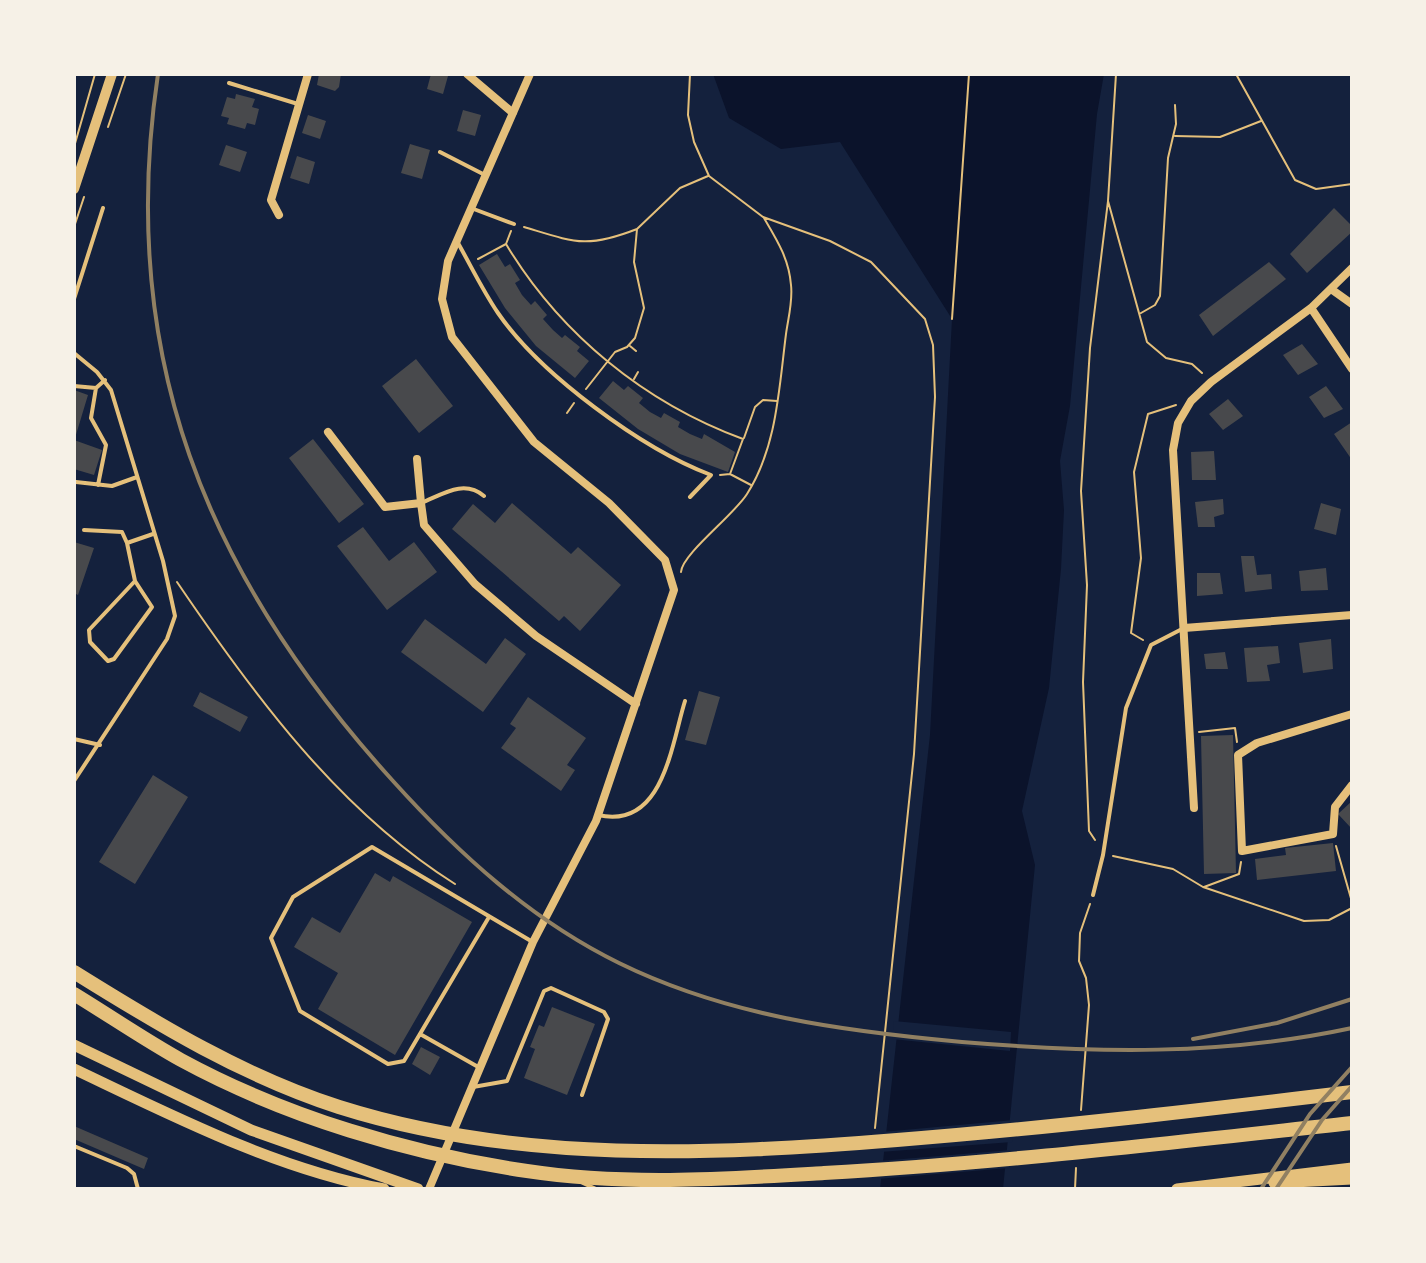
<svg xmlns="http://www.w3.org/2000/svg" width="1426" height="1263" font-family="'Varela Round',sans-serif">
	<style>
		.water { fill: #0b132b }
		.pier { fill: #14213d }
		.building { fill: #48494c }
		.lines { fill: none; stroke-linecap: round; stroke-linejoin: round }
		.path { stroke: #e5c07b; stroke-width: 2 }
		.service { stroke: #e5c07b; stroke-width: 4 }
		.minor { stroke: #e5c07b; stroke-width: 8 }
		.tertiary { stroke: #e5c07b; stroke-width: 10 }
		.secondary { stroke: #e5c07b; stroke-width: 11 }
		.motorway { stroke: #e5c07b; stroke-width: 14 }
		.rail { stroke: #918062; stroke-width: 4 }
	</style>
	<rect width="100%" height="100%" fill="#14213d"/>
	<path class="water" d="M713,74H1104L1097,114L1070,406L1060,461L1064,510L1061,569L1049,688L1022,811L1035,865L1003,1189H880L930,735L952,319L840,142L781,149L729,118Z"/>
	<path class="pier" d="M894,1021L1011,1032L1010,1051L892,1039Z
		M1014,1120L1012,1142L880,1152L882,1132Z
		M1011,1150L1009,1168L877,1179L879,1161Z"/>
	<path class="building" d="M319,74H341L339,87L335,91L317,85Z
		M431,74L448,76L443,94L427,89Z
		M236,94L255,99L252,107L259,109L255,125L247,123L245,129L227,124L229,118L221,116L227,97L235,99Z
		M463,110L481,115L475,136L457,131Z
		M308,115L326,121L320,139L302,133Z
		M410,144L430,150L422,179L401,173Z
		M226,145L247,152L240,172L219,165Z
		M297,156L315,162L309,184L290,178Z
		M1334,208L1352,226V232L1307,273L1290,254Z
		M497,254L505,267L510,264L520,280L515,283L522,295L531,305L535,301L547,315L543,319L553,330L562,338L565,335L580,347L577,351L589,361L575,378L536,346L505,308L479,265Z
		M1269,262L1286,279L1213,336L1199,315Z
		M1302,344L1318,364L1298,375L1283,355Z
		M416,359L453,406L419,433L382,386Z
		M613,381L624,390L628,386L643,398L639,403L650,412L661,418L664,413L680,422L678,427L690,434L702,439L704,434L735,452L728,472L680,454L638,429L599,398Z
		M1326,386L1343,409L1324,418L1309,397Z
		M74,390L88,395L75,438H74Z
		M1228,399L1243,416L1223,430L1209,414Z
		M1352,422V460L1334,434Z
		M313,439L364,504L339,523L289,458Z
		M74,440L102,450L94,475L74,469Z
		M1214,451L1216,480H1192L1191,452Z
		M1223,499L1224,514L1214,517L1215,527H1198L1195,502Z
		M512,503L571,554L578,547L621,585L580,631L564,616L559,621L452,529L473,504L495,523Z
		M1321,503L1341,509L1336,535L1314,529Z
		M363,527L389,561L414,542L437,572L387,610L337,546Z
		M74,542L94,548L78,595L74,593Z
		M1241,556H1254L1257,575L1271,574L1272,589L1245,592Z
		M1326,568L1328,590L1301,591L1299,571Z
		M1197,573H1220L1223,594L1197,596Z
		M425,619L486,664L505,638L526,654L483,712L401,652Z
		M1331,639L1333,669L1303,673L1299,643Z
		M1278,646L1280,663L1267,665L1270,681L1247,682L1244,648Z
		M1225,652L1228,669H1206L1204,654Z
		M699,691L720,697L706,745L685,740Z
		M200,692L248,717L240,732L193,706Z
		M528,697L586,738L567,765L575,770L561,791L501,748L516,728L510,724Z
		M1233,735L1236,873L1204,874L1201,736Z
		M153,775L188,797L135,884L99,862Z
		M1352,801V829L1338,814Z
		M1333,843L1336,871L1257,880L1255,859L1286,855L1285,848Z
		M375,873L390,882L393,876L472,922L395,1055L318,1009L338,973L294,947L312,917L340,933Z
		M552,1007L595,1024L567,1095L524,1078L535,1049L530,1047L539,1025L544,1027Z
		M421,1047L440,1057L430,1075L412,1064Z
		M74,1126L148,1158L144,1169L74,1139Z"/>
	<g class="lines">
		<path class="path" d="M690,74L688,115L694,142L709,176L763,217L830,241L871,262L925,319L933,345L935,397L914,754L875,1128
			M1116,74L1108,201L1147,342L1166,358L1192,364L1202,373
			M1236,74L1295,180L1316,189L1352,184
			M108,127L126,74
			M1175,136L1220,137L1261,121
			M74,147L95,74
			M74,227L84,197
			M524,227C574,242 586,249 637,229
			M506,244C560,334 645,403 743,439L730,474
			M478,259L506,244L511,231
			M1141,313L1155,305L1160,296L1168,158L1176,124L1175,105
			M952,319L969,74
			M630,346L636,351
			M634,379L638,372
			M586,389L615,352L627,347L635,338L644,308L634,262L637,229L680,188L708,176
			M567,413L574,403
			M744,438L755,407L763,400L777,401
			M720,475L730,474L751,485
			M681,572C682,554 734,515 747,494C777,447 779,388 786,334C788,319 793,301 791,285C789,259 777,240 764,218
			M177,582C253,694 339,811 455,884
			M1143,640L1131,633L1141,558L1134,472L1148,414L1176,405
			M1199,732L1235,728L1237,742
			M1095,840L1089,831L1083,682L1087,585L1081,491L1090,348L1108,201
			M1336,846L1352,902
			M1113,856L1173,869L1203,887L1304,921L1329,920L1352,908
			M1204,887L1239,874L1241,862
			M1081,1110L1089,1005L1086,978L1079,961L1080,933L1090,904
			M1075,1189L1076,1168"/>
		<path class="service" d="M229,83L298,104
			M440,152L483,174
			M471,208L514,224
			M458,243C471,266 483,291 498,313C540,374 642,449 711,475L690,497
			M74,299L103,208
			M74,353L97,372L111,390L163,561L175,616L167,639L74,781
			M74,386L96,388L105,380
			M96,388L91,418L106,445L98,485
			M76,482L112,486L137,477
			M421,503C443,494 464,479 484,496
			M84,530L122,532L127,543
			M135,581L89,630L90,642L108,661L114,659L152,607L135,581L127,543L153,534
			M74,739L100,745
			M598,815C663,830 671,746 685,701
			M1093,895L1103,855L1126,708L1151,645L1182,629
			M489,917L404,1061L388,1064L300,1011L271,938L293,897L372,847L531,941
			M420,1034L480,1068
			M473,1087L507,1081L544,991L551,988L604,1012L608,1019L582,1095
			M74,1146L127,1168L134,1174L138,1189
			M583,1183L596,1189"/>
		<path class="minor" d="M467,74L513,113
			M279,215L271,200L308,74
			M1331,289L1352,304
			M1311,308L1352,369
			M328,432L385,507L421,503L424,525L475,584L536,636L636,704
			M417,459L421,503
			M1184,628L1352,615
			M1352,714L1257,743L1238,755L1242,851L1333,834L1335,807L1352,785
			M1194,808L1173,450L1178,423L1191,401L1211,382L1311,308L1352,268
			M429,1189L533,942L596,821L674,590L665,560L609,503L534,442L452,337L442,299L448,261L530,74"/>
		<path class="tertiary" d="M74,189L112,74"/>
		<path class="secondary" d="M74,1045L251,1130L418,1189
			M74,1069C173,1116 276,1169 384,1189
			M1274,1183L1352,1179
			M1177,1189L1352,1168"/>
		<path class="motorway" d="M74,972C159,1025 243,1076 339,1107C519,1164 712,1155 897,1140C1050,1128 1201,1110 1352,1092
			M74,994C110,1016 145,1040 181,1060C286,1117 410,1154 527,1171C626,1186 726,1179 824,1173C1001,1163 1176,1142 1352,1123"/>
		<path class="rail" d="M158,74C116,355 206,575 393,781C458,853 531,920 619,963C727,1016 843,1031 962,1042C1094,1053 1222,1056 1352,1028
			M1193,1039L1277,1023L1352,999
			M1261,1189L1310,1114L1352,1067
			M1276,1189L1322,1120L1352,1086"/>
	</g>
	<rect width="1426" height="1263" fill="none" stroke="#f6f1e7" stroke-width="152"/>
</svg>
